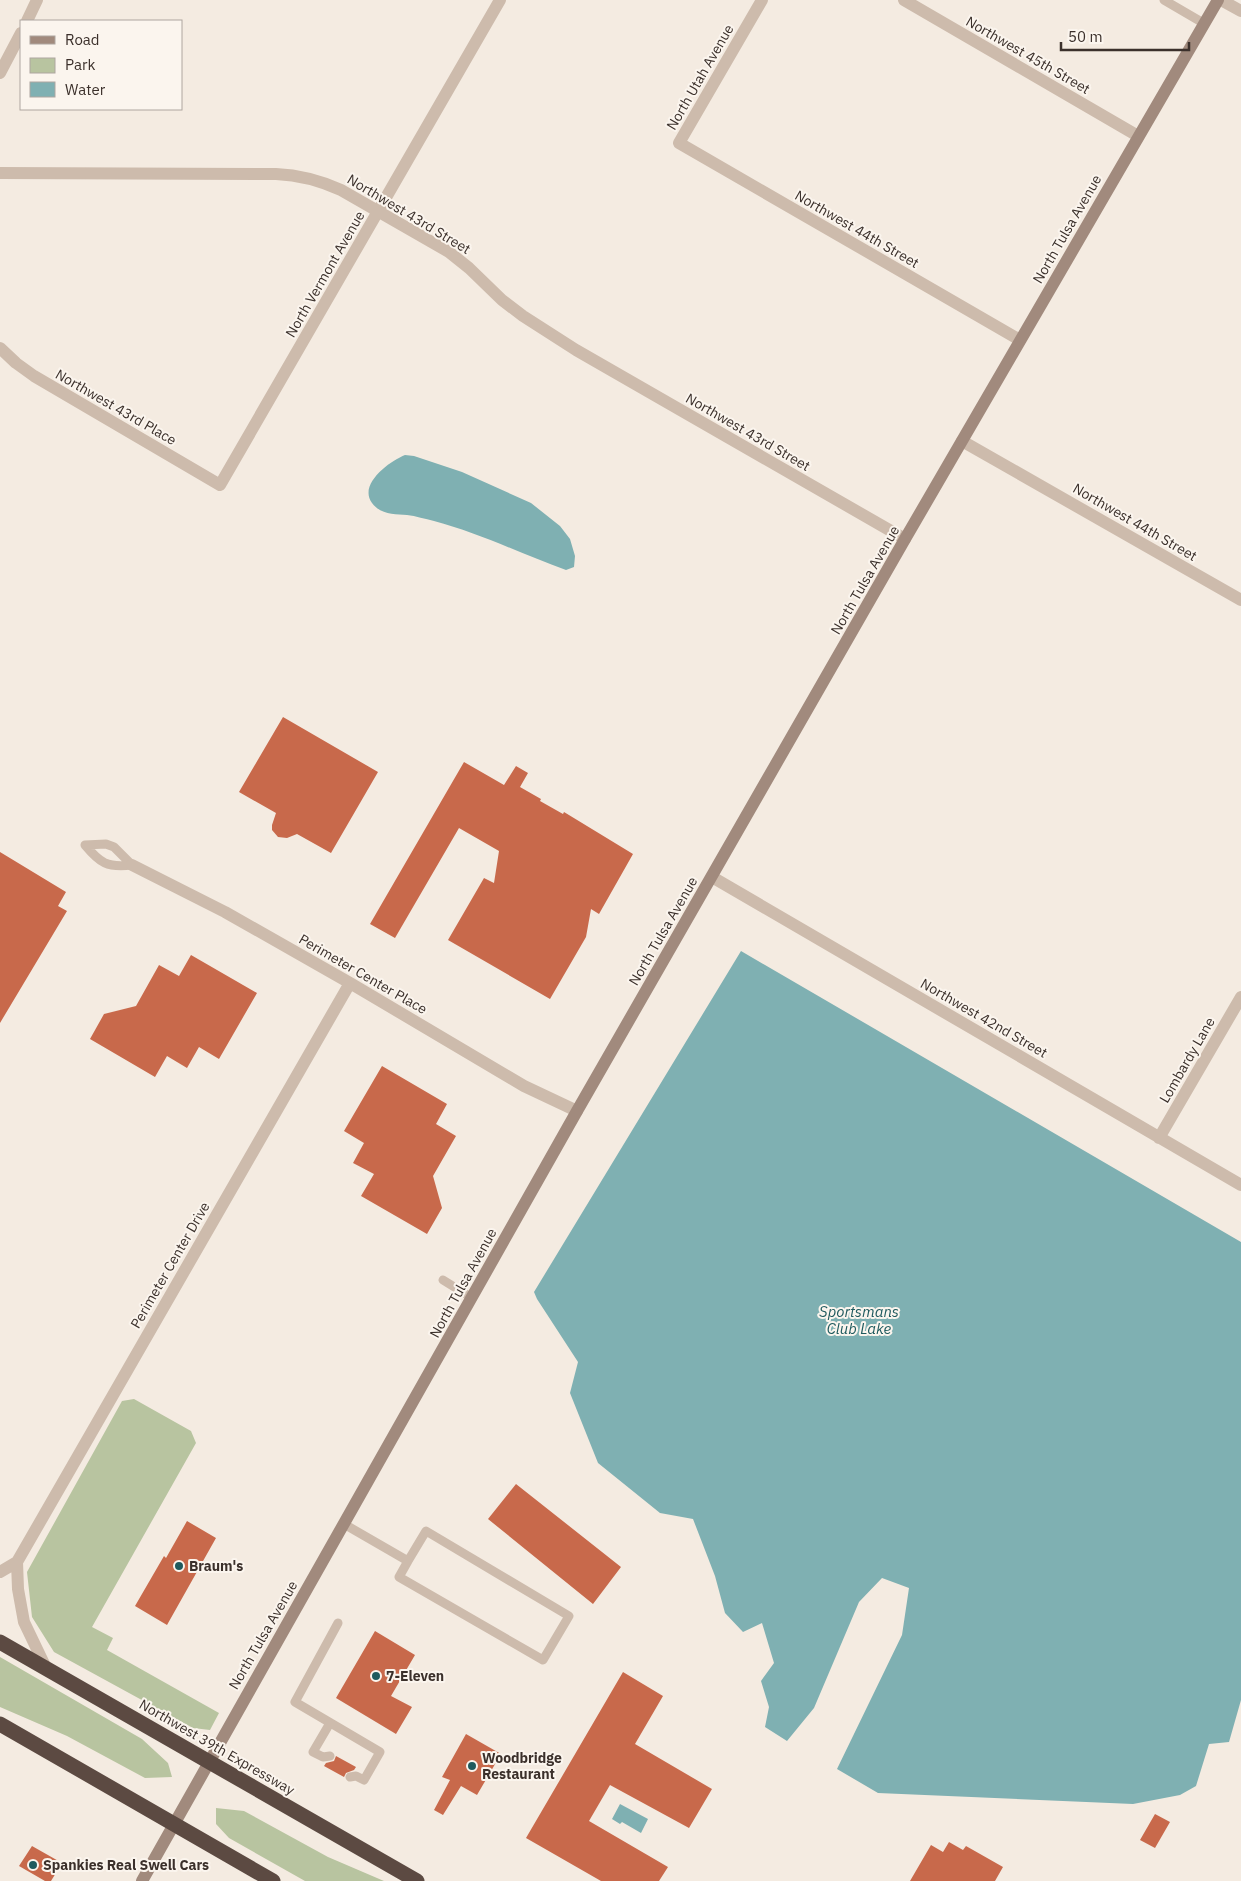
<svg xmlns="http://www.w3.org/2000/svg" width="1241" height="1881" font-family="'IBM Plex Sans',sans-serif">
	<style>
		.green { fill: #b8c4a0 }
		.water { fill: #7fb0b2 }
		.building { fill: #c8694b }
		.lines { fill: none; stroke-linecap: round; stroke-linejoin: round }
		.lane { stroke: #cdbbac; stroke-width: 9 }
		.street { stroke: #cdbbac; stroke-width: 12 }
		.secondary { stroke: #a18a7d; stroke-width: 12 }
		.highway { stroke: #5c4a42; stroke-width: 15 }
		.poi-dot { fill: #1f5a5e; stroke: #fbf5ee; stroke-width: 2 }
		.labels { text-anchor: middle; dominant-baseline: central; stroke-width: 4; stroke-linejoin: round; paint-order: stroke }
		.street-label { font-size: 14px; fill: #3b302b; stroke: #fbf5ee }
		.poi-label { font-size: 14px; font-weight: bold; fill: #3b302b; stroke: #fbf5ee; text-anchor: start }
		.water-label { font-size: 15px; font-style: italic; fill: #1f5a5e; stroke: #fbf5ee }
	</style>
	<rect width="100%" height="100%" fill="#f4ebe1"/>
	<path class="green" d="M134,1399L191,1431L196,1443L92,1627L113,1638L107,1650L219,1713L210,1730L193,1728L54,1652L32,1617L27,1572L122,1401Z
		M0,1657L142,1739L168,1763L172,1777L145,1778L67,1736L0,1707Z
		M216,1808L244,1811L328,1857L384,1881H305L229,1838L216,1824Z"/>
	<path class="water" d="M405,455L414,456L462,472L531,503L560,526L570,539L575,556L574,567L566,570C522,554 479,533 434,521C425,519 416,516 407,515C395,514 381,515 372,503C358,484 390,461 405,455Z
		M741,951L1241,1242V1700L1229,1742L1209,1744L1196,1786L1180,1795L1133,1804L878,1793L837,1769L902,1635L909,1588L882,1578L859,1602L814,1708L787,1741L765,1727L769,1707L761,1681L774,1663L762,1623L743,1632L725,1613L715,1576L693,1519L660,1513L598,1463L570,1393L578,1362L537,1299L534,1292Z
		M620,1804L648,1819L641,1833L622,1822L620,1824L612,1819Z"/>
	<path class="building" d="M283,717L378,772L331,853L297,834L287,838L278,837L272,830V825L276,813L239,792Z
		M464,762L504,785L516,766L528,773L520,787L541,799L540,801L563,814L564,812L633,854L599,914L591,909L586,937L550,999L448,940L484,878L494,883L499,851L459,828L395,938L370,924Z
		M0,852L66,892L58,906L67,911L0,1023Z
		M191,955L257,993L219,1059L199,1047L187,1068L167,1056L155,1077L90,1039L104,1014L136,1006L159,965L179,976Z
		M382,1066L447,1104L436,1124L456,1136L433,1176L442,1208L427,1234L361,1196L374,1174L353,1163L364,1143L344,1131Z
		M516,1484L621,1567L593,1604L488,1519Z
		M187,1521L216,1538L167,1625L135,1606L164,1556L166,1558Z
		M375,1631L415,1655L391,1696L412,1707L396,1734L336,1698Z
		M623,1672L663,1696L635,1744L712,1789L689,1828L610,1785L589,1821L668,1867L659,1881H601L526,1838Z
		M466,1734L501,1754L477,1795L461,1786L443,1815L434,1810L450,1780L442,1777Z
		M336,1756L356,1767L354,1770L346,1773L344,1777L324,1766L326,1763L334,1761Z
		M1155,1814L1170,1822L1155,1848L1140,1840Z
		M949,1842L963,1850L966,1846L1003,1867L995,1881H910L931,1845L943,1852Z
		M32,1846L62,1863L51,1881H45L19,1866Z"/>
	<g class="lines">
		<path class="lane" d="M1164,0L1205,24
			M106,844L114,847L132,865C107,868 100,863 85,845Z
			M443,1280L472,1298
			M344,1524L408,1561L426,1531L569,1616L543,1660L399,1577L408,1561
			M338,1623L295,1702L380,1752L364,1780L356,1776L350,1777
			M330,1756L323,1757L313,1752L330,1723"/>
		<path class="street" d="M762,0L679,143L1020,340
			M904,0L1138,136
			M1221,0L1241,11
			M27,21L37,0
			M0,73L21,33
			M0,173L276,174C299,175 319,180 341,190L449,252L469,268L502,300L523,316L576,350L905,539
			M0,348L16,363L34,376L220,485L500,0
			M962,441L1241,600
			M132,865L225,912L350,983L524,1086L577,1111
			M712,877L1241,1185
			M1159,1138L1241,997
			M17,1562L18,1589L24,1622L47,1670
			M0,1572L17,1562L350,983"/>
		<path class="secondary" d="M142,1881L577,1111L905,539L1218,0"/>
		<path class="highway" d="M0,1642L417,1881
			M0,1724L273,1881"/>
	</g>
	<g class="poi-dot">
		<circle cx="179" cy="1566" r="5"/>
		<circle cx="376" cy="1676" r="5"/>
		<circle cx="472" cy="1766" r="5"/>
		<circle cx="33" cy="1865" r="5"/>
	</g>
	<g class="labels">
		<g class="street-label">
			<text transform="translate(1028 55) rotate(30)">Northwest 45th Street</text>
			<text transform="translate(700 77) rotate(-60)">North Utah Avenue</text>
			<text transform="translate(409 214) rotate(31)">Northwest 43rd Street</text>
			<text transform="translate(857 229) rotate(30)">Northwest 44th Street</text>
			<text transform="translate(1067 229) rotate(-60)">North Tulsa Avenue</text>
			<text transform="translate(325 274) rotate(-60)">North Vermont Avenue</text>
			<text transform="translate(116 407) rotate(30)">Northwest 43rd Place</text>
			<text transform="translate(748 432) rotate(30)">Northwest 43rd Street</text>
			<text transform="translate(1135 522) rotate(30)">Northwest 44th Street</text>
			<text transform="translate(865 580) rotate(-60)">North Tulsa Avenue</text>
			<text transform="translate(663 931) rotate(-60)">North Tulsa Avenue</text>
			<text transform="translate(363 974) rotate(30)">Perimeter Center Place</text>
			<text transform="translate(984 1018) rotate(30)">Northwest 42nd Street</text>
			<text transform="translate(1187 1060) rotate(-60)">Lombardy Lane</text>
			<text transform="translate(170 1265) rotate(-60)">Perimeter Center Drive</text>
			<text transform="translate(463 1283) rotate(-61)">North Tulsa Avenue</text>
			<text transform="translate(263 1635) rotate(-60)">North Tulsa Avenue</text>
			<text transform="translate(217 1747) rotate(30)">Northwest 39th Expressway</text>
		</g>
		<g class="poi-label">
			<text x="189" y="1566">Braum's</text>
			<text x="386" y="1676">7-Eleven</text>
			<text x="482" y="1758">Woodbridge<tspan x="482" dy="16">Restaurant</tspan></text>
			<text x="43" y="1865">Spankies Real Swell Cars</text>
		</g>
		<g class="water-label">
			<text x="859" y="1311">Sportsmans<tspan x="859" dy="17">Club Lake</tspan></text>
		</g>
	</g>
	<rect x="20" y="20" width="162" height="90" fill="#fbf5ee" stroke="#aea6a0"/>
	<rect x="30" y="36" width="25" height="8" fill="#a18a7d" stroke="#aea6a0"/>
	<text x="65" y="45" font-size="15" fill="#3b302b">Road</text>
	<rect x="30" y="58" width="25" height="15" fill="#b8c4a0" stroke="#aea6a0"/>
	<text x="65" y="70" font-size="15" fill="#3b302b">Park</text>
	<rect x="30" y="82" width="25" height="15" fill="#7fb0b2" stroke="#aea6a0"/>
	<text x="65" y="95" font-size="15" fill="#3b302b">Water</text>
	<path d="M1061 42v8h128v-8" fill="none" stroke="#3b302b" stroke-width="2.5"/>
	<text x="1068" y="42" font-size="15" fill="#3b302b" stroke="#fbf5ee" stroke-width="4" paint-order="stroke">50 m</text>
</svg>
